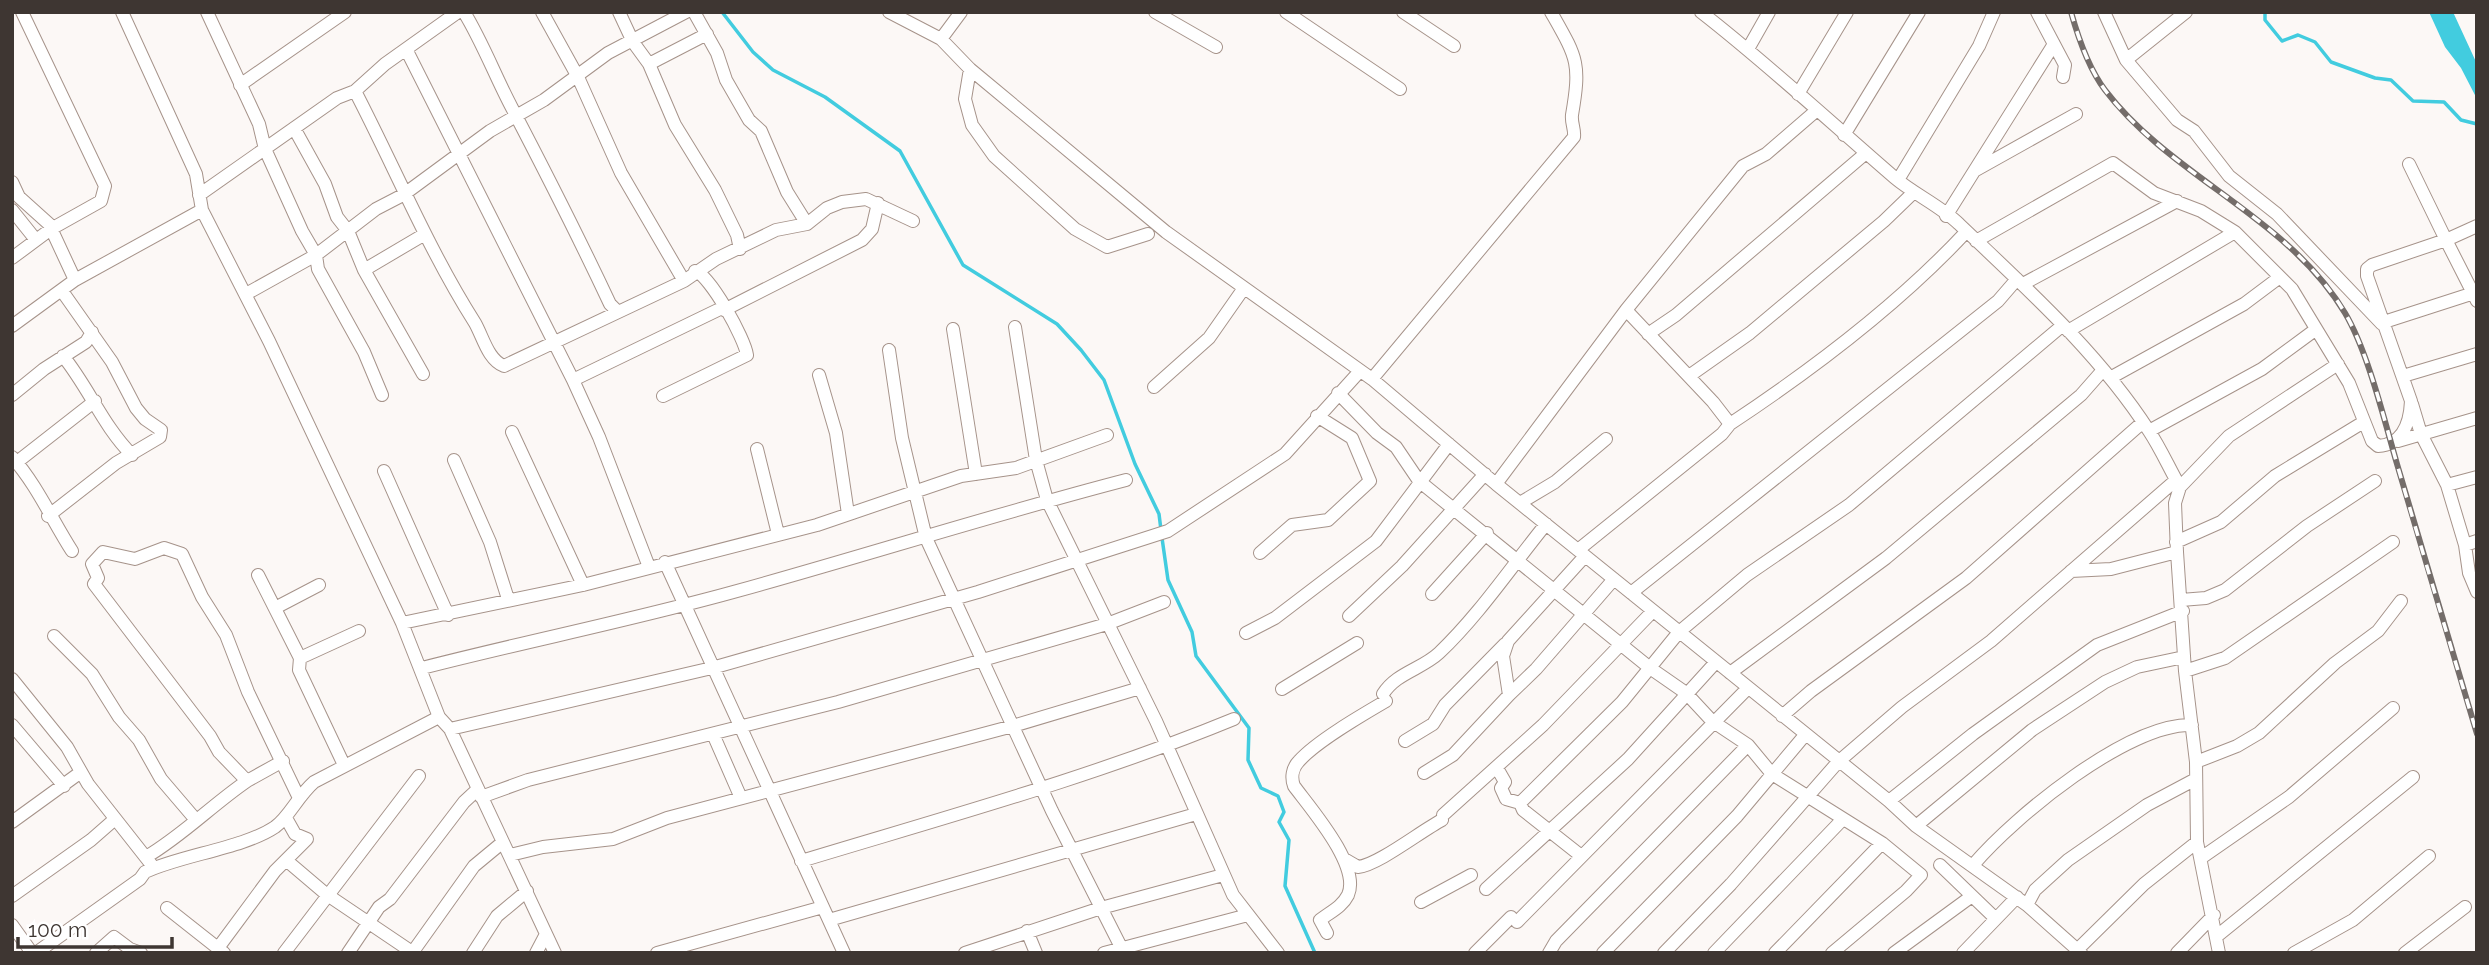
<svg xmlns="http://www.w3.org/2000/svg" width="2489" height="965" font-family="Raleway,sans-serif">
	<style>
		.water { fill: #42ccdf }
		.lines { fill: none; stroke-linecap: round; stroke-linejoin: round }
		.stream { stroke: #42ccdf; stroke-width: 3.5 }
		.street-casing { stroke: #a6938a; stroke-width: 14 }
		.street { stroke: #fff; stroke-width: 12 }
		.rail-casing { stroke: #746d6a; stroke-width: 6 }
		.rail { stroke: #fff; stroke-width: 3.5; stroke-dasharray: 10; stroke-linecap: butt }
	</style>
	<rect width="100%" height="100%" fill="#fcf8f6"/>
	<path class="water" d="M2429,12H2453L2477,64V99L2461,68L2445,47Z"/>
	<g class="lines">
		<path class="stream" d="M722,12L753,52L773,70L825,97L900,151L963,265L1057,324L1081,350L1104,380L1135,464L1159,514L1161,530
			M2265,12V20L2282,41L2298,35L2315,42L2331,62L2375,78L2391,80L2413,101L2444,102L2461,120L2477,124
			M1162,538L1168,580L1192,632L1196,656L1249,728L1248,760L1261,788L1278,796L1284,812L1279,822L1289,840L1285,886L1315,953"/>
		<g class="street-casing">
			<path id="street" d="M122,12L196,174L202,210L269,341L402,623L439,717L450,729L555,953
				M207,12L259,124L265,149L302,231L316,255L318,269L364,352L382,395
				M464,12C483,43 495,76 512,108C546,173 579,238 610,304L617,311
				M542,12L578,77L621,173L684,281
				M619,12L633,42L649,64L675,125L715,190L737,235L740,249
				M694,12L717,53L726,80L749,120L761,131L787,192L807,224
				M889,12L941,39L970,69L1166,232L1372,379L1496,484L1889,801L1916,826L2027,905L2081,953
				M1155,12L1216,47
				M1286,12L1400,89
				M1403,12L1454,46
				M1701,12C1768,64 1830,122 1895,178C1914,194 1942,207 1959,224C2026,288 2098,352 2149,431C2161,449 2169,468 2180,487L2175,503L2177,552L2185,671L2196,762L2197,842L2219,953
				M2037,12L2065,65L2063,77
				M2104,12L2126,60L2177,120L2194,131L2229,176L2277,214L2382,324
				M941,39L961,12
				M406,49L573,380
				M1748,49L1769,12
				M2126,60L2186,12
				M649,64L707,34
				M970,69L965,99L972,125L994,156L1075,229L1107,247L1148,234
				M240,85L345,12
				M355,91C395,168 428,249 475,323C483,337 488,360 504,366L684,281L716,259L776,230L807,224L827,208L842,202L866,199L913,221
				M1798,94L1847,12
				M294,128L325,184L337,217L348,231L364,270L423,374
				M1844,135L1919,12
				M1976,170L2076,114
				M1898,180L1979,46L1994,12
				M12,182L19,197L49,224L75,280
				M199,195L337,98L355,91L385,64L458,12
				M12,210L36,240
				M1946,216L2054,44
				M2477,226L2446,240L2477,301
				M1976,241L2113,163L2154,193L2201,211L2235,232L2292,289L2349,383L2372,441L2378,446C2402,445 2410,423 2411,401L2367,276V269L2372,265L2446,240L2409,164
				M12,258L51,229L101,201L105,186L22,12
				M364,270L425,234
				M2023,284L2177,201
				M246,294L316,255L376,209L403,195L490,131L544,100L608,53L686,12
				M724,310L862,240L872,229L878,203
				M2384,322L2477,292
				M12,326L75,280L202,210
				M1015,327L1036,460L1047,500L1156,721L1233,895L1278,953
				M953,329L976,474
				M2068,331L2235,232
				M1648,334L1676,315L1866,153
				M889,350L902,438L926,538L1052,811L1124,953
				M63,356C89,388 103,426 132,455
				M819,375L836,433L848,514
				M1689,376L1750,333L1884,221L1914,192
				M2403,376L2477,354
				M2110,378L2244,304L2280,277
				M1372,379L1574,137C1575,129 1571,123 1572,115C1581,62 1577,58 1551,12
				M1154,387L1209,338L1244,288
				M1338,393L1377,433L1396,447L1419,481L1650,668L1686,693L1712,721L1748,745
				M12,395L44,369L86,342L92,332
				M663,396L747,355C745,339 710,275 695,271
				M2412,404L2421,434L2447,485L2465,545L2477,541
				M1730,424L1713,402L1626,310L1743,166L1766,154L1817,110
				M2149,431L2262,369L2315,330
				M512,432L583,585
				M2398,441L2477,418
				M757,449L778,534
				M12,457C37,485 52,520 72,551
				M454,460L490,542L508,599
				M17,462L95,401
				M384,471L448,615
				M1496,484L1626,310
				M2447,485L2477,477
				M2180,487L2229,436L2338,364
				M1520,503L1555,482L1606,439
				M48,516L116,463L160,437L161,430L145,419L136,408L112,362L62,291
				M2176,542L2221,522L2275,476L2362,423
				M2465,545L2469,573L2477,592
				M1578,550L1722,434L1730,424C1813,369 1898,305 1966,232
				M1260,553L1292,525L1328,520L1370,481L1352,438L1317,416
				M665,562L844,953
				M649,567L599,437L573,380L724,307
				M2071,571L2111,569L2177,552
				M258,575L300,658L299,670L344,765
				M1631,593L1998,301L2017,279
				M1432,594L1487,533
				M2181,600L2206,598L2225,590L2307,526L2375,481
				M275,608L319,585
				M1349,616L1402,566L1485,474
				M402,623L583,585L817,525L961,476L1016,468L1107,435
				M1246,633L1275,618L1376,541L1449,444
				M54,636L92,674L119,717L139,740L161,779L196,820
				M300,658L359,631
				M422,668C527,641 633,620 737,591C867,555 995,514 1126,480
				M2185,671L2225,658L2393,542
				M1730,673L1886,558L2081,395L2103,370
				M12,679L67,747L88,784L151,864
				M1282,689L1357,643
				M1383,694C1396,673 1422,669 1439,653C1479,615 1511,567 1546,524
				M1509,695L1536,669L1614,579
				M1782,716L1811,691L1966,578L2143,422
				M12,725L64,786
				M450,729L712,668L978,592L1168,531L1285,454L1360,371
				M713,734L741,798
				M1405,741L1433,724L1445,705L1505,644
				M2196,762L2237,746L2259,733L2335,663L2378,631L2401,601
				M1497,768L1505,782L1501,788L1506,799L1520,803L1523,810L1580,855
				M1424,773L1453,755L1509,695L1503,656L1508,641L1585,556
				M247,781L283,761
				M481,797L528,780L838,702L1107,624L1164,602
				M1889,801L1973,734L2097,645L2183,611
				M1520,803L1622,702L1679,632L1747,575L1849,505L2063,325
				M1443,815L1543,725L1653,611
				M12,822L81,772
				M1916,826L2032,730L2105,682L2137,667L2184,657
				M510,855L543,847L613,839L667,818L1013,726L1140,688
				M146,857C182,836 212,805 247,781L219,752L210,736L94,584L98,578L92,564L103,552L135,559L164,548L182,554L202,597L226,635L248,692L298,796
				M2201,858L2289,797L2393,708
				M286,860L326,894L412,952
				M1346,860L1358,867C1378,865 1421,831 1442,820
				M801,861C946,817 1093,777 1234,719
				M1974,864C2014,817 2128,723 2192,725
				M1940,865L1995,918
				M1486,889L1628,759L1716,662
				M12,896L91,840L115,819
				M1421,902L1471,875
				M2027,905L2035,890L2068,860L2147,805L2194,780
				M167,908L224,953
				M829,920L1196,814
				M1517,922L1748,688
				M12,925L32,953
				M1027,931L1036,953
				M1327,933L1320,920C1330,912 1342,907 1348,895C1361,866 1311,809 1294,786C1291,778 1292,768 1299,761C1317,741 1362,715 1386,701
				M2217,936L2413,777
				M218,948L275,871L307,839L295,834L286,818
				M2077,950L2144,884L2197,842
				M36,953L140,879L145,872C181,855 244,848 275,827C290,816 297,797 314,782L439,717
				M96,953L114,937L130,949L141,953
				M284,953L419,776
				M348,953L379,907L390,899L464,802L478,789
				M412,953L474,866L503,842
				M473,953L497,916L527,891
				M536,953L546,934
				M657,953L823,907
				M965,953L1101,908L1223,875
				M1104,953L1248,915
				M1475,953L1511,917
				M1549,953L1556,941L1748,745L1772,774L1882,843L1921,875L1906,891L1832,953
				M1603,953L1737,816L1805,735
				M1664,953L1731,884L1838,762L1902,707L1991,641L2176,480
				M1714,953L1842,820
				M1775,953L1882,843
				M1894,953L1972,896
				M1963,953L2017,897
				M2177,953L2214,915
				M2294,953L2353,920L2429,856
				M2405,953L2465,907"/>
		</g>
		<use href="#street" class="street"/>
		<g class="rail-casing">
			<path id="rail" d="M2071,12C2078,37 2089,69 2105,90C2172,178 2287,216 2345,313C2368,352 2384,419 2397,464C2423,554 2450,644 2477,734"/>
		</g>
		<use href="#rail" class="rail"/>
	</g>
	<rect width="2489" height="965" fill="none" stroke="#3e3632" stroke-width="28"/>
	<path d="M18 937v10h154v-10" fill="none" stroke="#3e3632" stroke-width="3.5"/>
	<text x="28" y="937" font-size="21" fill="#3e3632" stroke="#ffffff" stroke-width="5" paint-order="stroke">100 m</text>
</svg>
